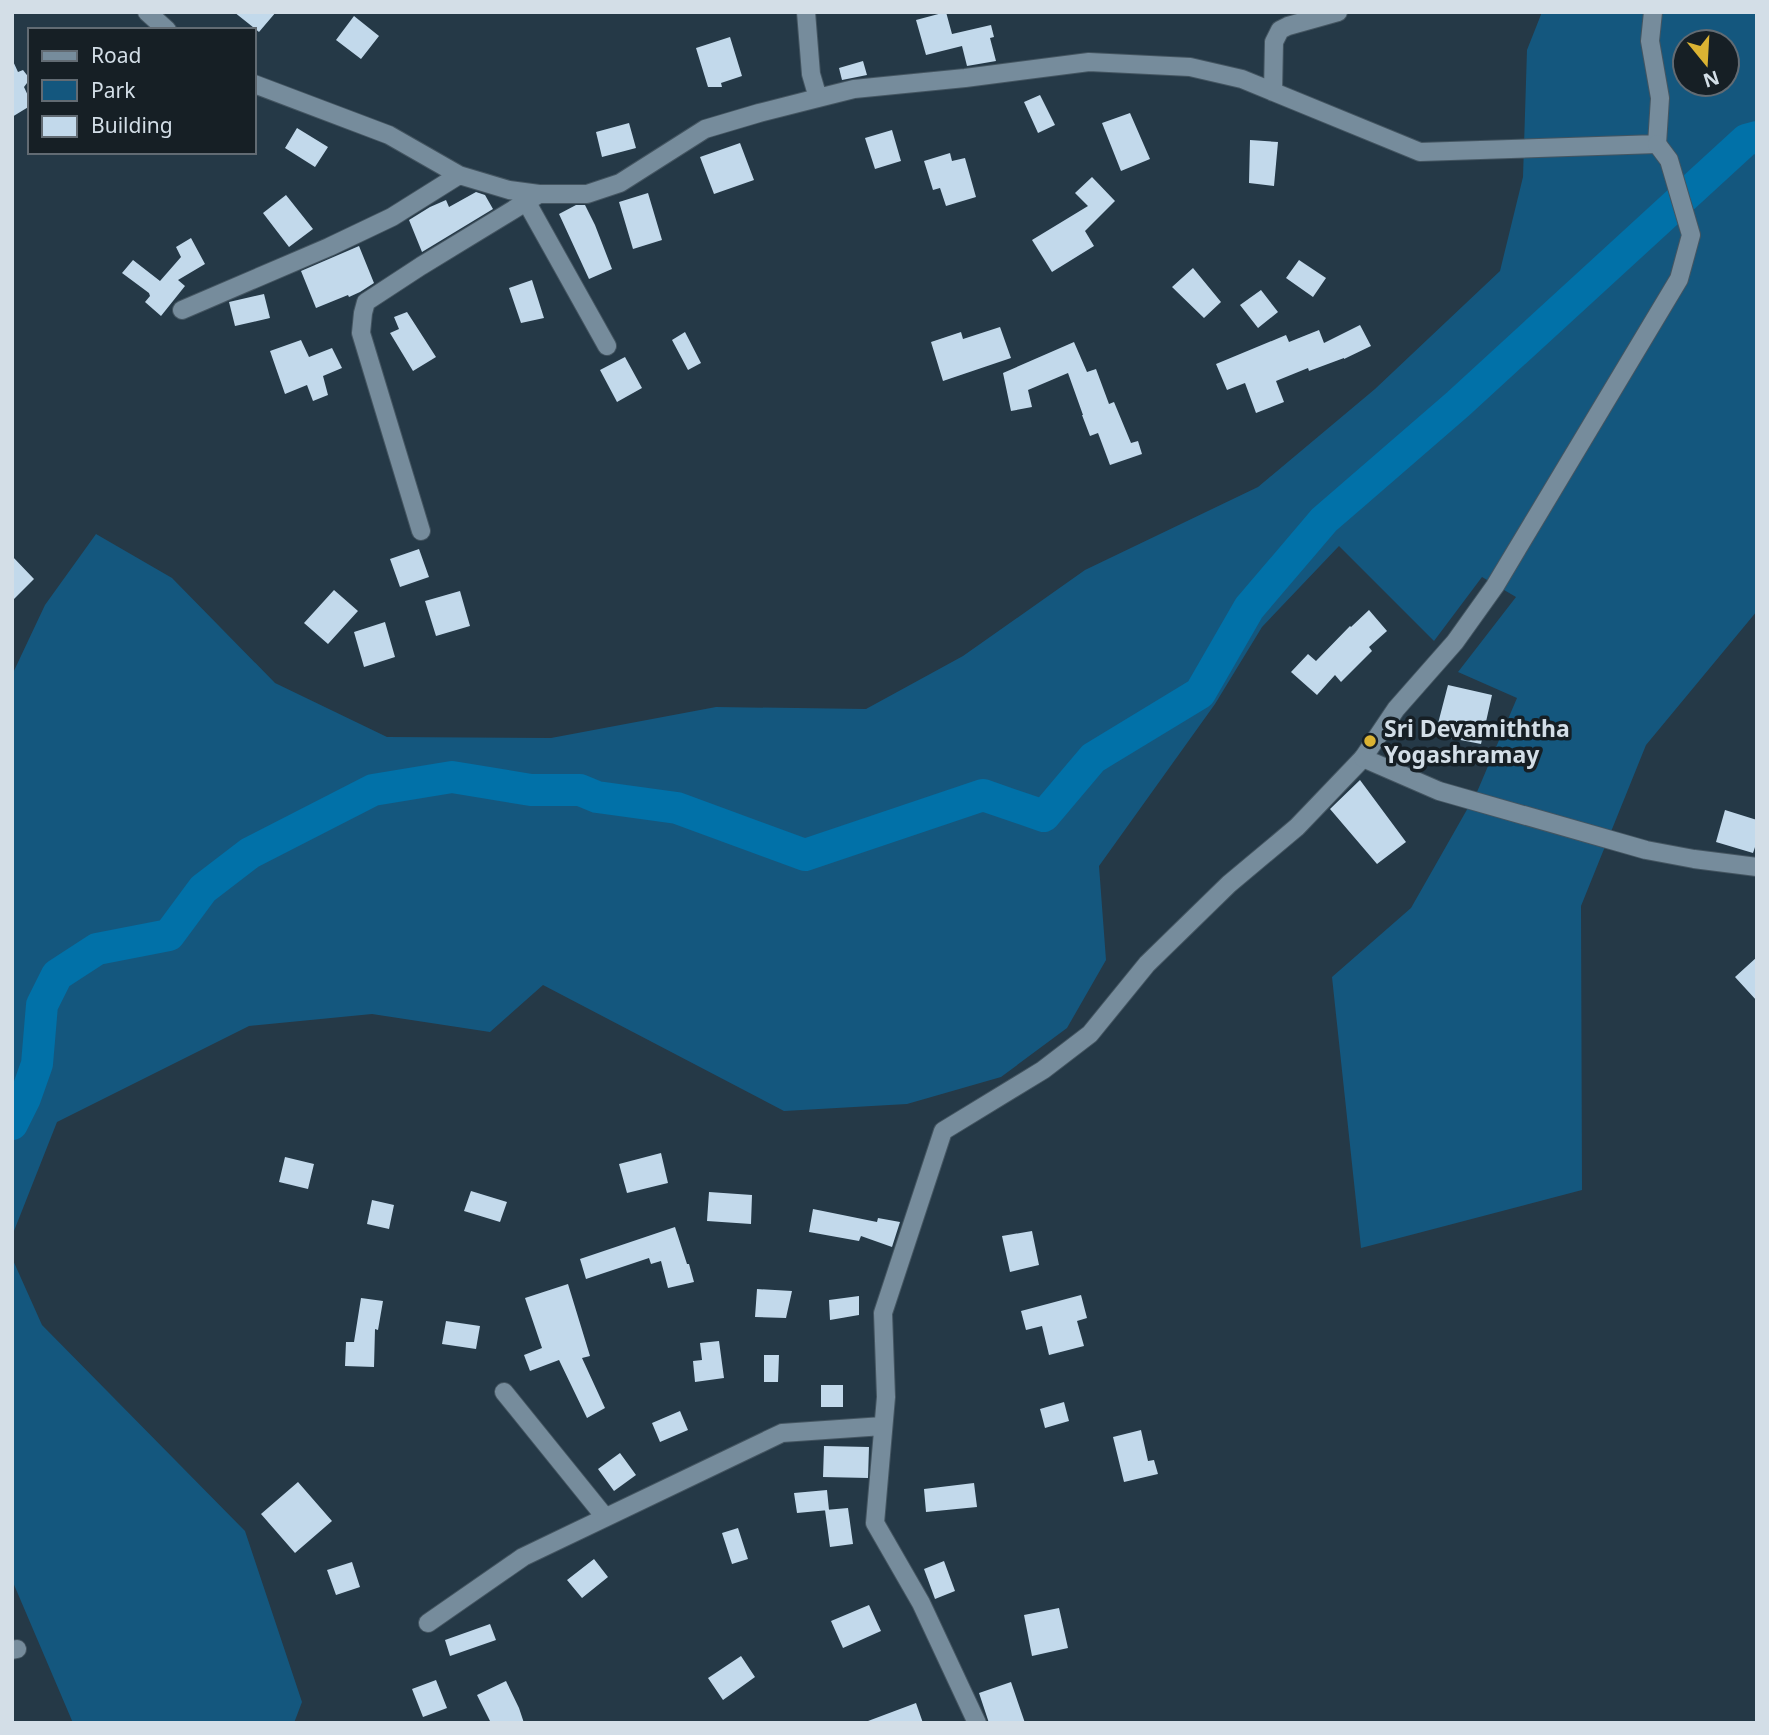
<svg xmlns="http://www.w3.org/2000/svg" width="1769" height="1735" font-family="'Noto Sans',sans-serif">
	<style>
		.green { fill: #14577e; fill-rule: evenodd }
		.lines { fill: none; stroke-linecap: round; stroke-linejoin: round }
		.river { stroke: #0171a8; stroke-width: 32 }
		.building { fill: #c2d9eb }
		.minor-casing { stroke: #445561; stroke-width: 20 }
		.tertiary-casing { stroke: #445561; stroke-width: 20 }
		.minor { stroke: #768c9c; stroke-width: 18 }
		.tertiary { stroke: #768c9c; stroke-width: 18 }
		.poi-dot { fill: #dbb333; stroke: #161f25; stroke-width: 2.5 }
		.labels { text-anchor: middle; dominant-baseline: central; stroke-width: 7; stroke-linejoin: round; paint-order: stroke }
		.poi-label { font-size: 23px; font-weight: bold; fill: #d3dee7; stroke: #161f25; text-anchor: start }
	</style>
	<rect width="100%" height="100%" fill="#253947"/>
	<path class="green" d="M1542,12H1757V611L1646,745L1581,906L1582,1190L1361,1248L1332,977L1411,908L1477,792L1517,698L1458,672L1516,597L1482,577L1434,641L1339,546L1262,627L1215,704L1099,866L1106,960L1067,1028L1001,1077L907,1104L784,1111L543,985L490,1032L372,1014L249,1026L57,1122L12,1236V675L45,605L96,534L172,578L275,683L387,737L551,738L716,707L866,709L963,656L1085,570L1258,487L1375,389L1500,271L1523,177L1527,50ZM1685,42H1727V84H1685Z
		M12,1258L42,1325L245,1531L302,1702L294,1723H73L12,1580Z"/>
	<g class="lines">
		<path class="river" d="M12,1124L25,1098L37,1064L42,1005L57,975L97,949L169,935L203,889L250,853L373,790L452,777L531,790H580L597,797L677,808L805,855L983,795L1044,816L1093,758L1200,693L1249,608L1324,520L1458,404L1746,140L1757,137"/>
	</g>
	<path class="building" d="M234,12H276L259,32Z
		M946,12L952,34L991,25L994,37L990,38L996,61L967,66L962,46L926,55L916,20Z
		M354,16L379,36L361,59L336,40Z
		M730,37L742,76L721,83L722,87H708L696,48Z
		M12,59L18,72L23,70L30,79L24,87L30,100V106L12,117Z
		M863,61L867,75L842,80L839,68Z
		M1040,95L1055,125L1038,133L1024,102Z
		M1130,113L1150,159L1121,171L1102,123Z
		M629,123L636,148L602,157L596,132Z
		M297,128L328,147L315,167L285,148Z
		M892,130L901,161L875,169L865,138Z
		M1250,140L1278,142L1274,186L1249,183Z
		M740,143L754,180L714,194L700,157Z
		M950,153L952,161L965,158L976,197L946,206L940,188L933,190L924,161Z
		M1092,177L1115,201L1085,231L1094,246L1052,272L1032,240L1088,206L1075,193Z
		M476,192L485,195L493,209L422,252L409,220L430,207L446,200L449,207Z
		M648,193L662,240L633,249L619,202Z
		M286,195L313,229L289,247L263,213Z
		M576,205H585L595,225L612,269L589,279L559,214Z
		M191,238L205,264L178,280L185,286L161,316L145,302L150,296L149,293L122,273L133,260L160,281L181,257L176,247Z
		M359,246L374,283L360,292L349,297L348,295L316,308L301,271Z
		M1299,260L1326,278L1313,297L1286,278Z
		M1193,268L1221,302L1204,318L1172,287Z
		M532,280L544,318L521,323L509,288Z
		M1261,290L1278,312L1258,328L1240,305Z
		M264,294L270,318L235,326L229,302Z
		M407,312L436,357L413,371L390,333L399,329L394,317Z
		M1360,325L1371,346L1344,359V358L1309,371L1308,368L1276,381L1284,402L1256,413L1245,383L1227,390L1216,364L1286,335L1289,342L1319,330L1324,343Z
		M1000,327L1011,358L943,381L931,342L961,332L963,339Z
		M685,332L701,363L688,370L672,340Z
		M301,340L309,357L332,348L342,368L323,376L328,395L313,401L307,385L285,394L270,351Z
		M1074,342L1087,372L1096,369L1109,404L1114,402L1131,443L1138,441L1142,454L1110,465L1098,433L1090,436L1082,415H1083L1068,373L1028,390L1032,407L1011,411L1003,373Z
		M625,357L642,388L617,402L600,370Z
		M419,549L429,577L400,587L390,559Z
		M12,556L34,579L12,601Z
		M334,590L358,611L328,644L304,623Z
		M460,591L470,626L436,636L425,601Z
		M1369,610L1387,631L1369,647L1372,651L1341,682L1335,675L1317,695L1291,672L1308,654L1316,661L1350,626L1351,627Z
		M385,622L395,657L364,667L354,632Z
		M1448,685L1492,695L1481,744L1435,735Z
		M1360,780L1406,842L1377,864L1330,809Z
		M1725,810L1757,820V841L1753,853L1716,842Z
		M1757,957V1001L1735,977Z
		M661,1153L668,1183L627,1193L619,1164Z
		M285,1157L314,1164L308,1189L279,1182Z
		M471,1191L507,1202L500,1222L464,1211Z
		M709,1192L752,1195L751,1224L707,1221Z
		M372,1200L394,1205L389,1229L367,1224Z
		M813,1209L877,1222L878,1218L900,1222L892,1247L861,1236L859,1241L809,1232Z
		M675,1227L687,1264H689L694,1282L668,1288L661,1261L651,1264L649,1258L586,1279L580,1259Z
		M1032,1231L1039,1265L1010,1272L1002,1236Z
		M568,1284L590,1356L582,1358L605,1408L587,1418L559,1360L530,1371L524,1355L542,1348L525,1298Z
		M757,1289L792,1291L786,1318L755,1317Z
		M1081,1295L1087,1318L1077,1321L1084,1346L1049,1355L1042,1326L1026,1330L1021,1311Z
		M859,1296V1315L830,1320L829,1300Z
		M361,1298L383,1301L378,1330L375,1329L374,1367L345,1366L346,1342H354Z
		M446,1321L480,1326L476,1349L442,1344Z
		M719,1341L724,1378L695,1382L693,1361L702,1360L700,1343Z
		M764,1355H779L778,1382H764Z
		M821,1385H843V1407H821Z
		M1064,1402L1069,1421L1045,1428L1040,1409Z
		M680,1411L688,1430L660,1442L652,1423Z
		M1141,1430L1148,1461L1154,1460L1158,1474L1124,1482L1113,1437Z
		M824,1446L869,1447L868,1478L823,1477Z
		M620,1453L636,1475L614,1491L598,1469Z
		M298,1482L332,1521L295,1553L261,1514Z
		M974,1483L977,1507L926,1512L924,1489Z
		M827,1490L829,1510L797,1513L794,1493Z
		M848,1508L853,1544L830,1547L825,1510Z
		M738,1528L748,1559L732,1564L722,1533Z
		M594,1559L608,1577L582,1598L567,1580Z
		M944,1561L955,1591L935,1599L924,1569Z
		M352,1562L360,1587L336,1595L327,1570Z
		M869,1605L881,1631L843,1648L831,1621Z
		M1059,1608L1068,1648L1032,1656L1024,1615Z
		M490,1624L496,1640L450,1656L445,1640Z
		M741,1656L755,1677L723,1700L708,1678Z
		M436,1680L447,1708L423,1717L412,1689Z
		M506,1681L519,1708L524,1723H491L477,1695Z
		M1011,1682L1025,1723H989L979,1693Z
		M916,1703L923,1723H868V1721Z"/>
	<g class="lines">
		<g class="minor-casing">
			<path id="minor" d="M147,12L167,30
				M806,12L811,74L818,98
				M254,84L389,135L459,175L509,190L539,194H587L620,183L705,129L759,113L818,98L854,89L965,78L1089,62L1190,67L1242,79L1420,152L1657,144L1660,98L1650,41L1653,12
				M1273,92L1274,42L1280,30L1288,26L1338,12
				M526,201L607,346
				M182,310L329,247L392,217L459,175
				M421,531L361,333L363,313L366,302L421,266L539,194
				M504,1392L605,1517
				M428,1623L523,1557L782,1433L883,1426
				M12,1650L17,1649
				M977,1723L921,1603L875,1523L886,1397L883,1313L943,1131L1043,1070L1090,1034L1147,964L1229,884L1297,827L1363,758"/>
		</g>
		<g class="tertiary-casing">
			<path id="tertiary" d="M1657,144L1669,160L1691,235L1679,279L1495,586L1455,642L1396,709L1363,758L1439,791L1646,850L1694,859L1757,867"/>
		</g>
		<use href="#minor" class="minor"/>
		<use href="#tertiary" class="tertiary"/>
	</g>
	<circle class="poi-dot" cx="1370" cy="741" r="7"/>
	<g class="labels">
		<g class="poi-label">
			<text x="1384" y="728">Sri Devamiththa<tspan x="1384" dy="26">Yogashramay</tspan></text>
		</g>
	</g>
	<rect width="1769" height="1735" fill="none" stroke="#d3dee7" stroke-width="28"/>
	<rect x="28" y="28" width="228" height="126" fill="#161f25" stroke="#626b73" stroke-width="2"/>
	<rect x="42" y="51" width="35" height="10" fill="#768c9c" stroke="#626b73" stroke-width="2"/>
	<text x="91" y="63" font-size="21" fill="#d3dee7">Road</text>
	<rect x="42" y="80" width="35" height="21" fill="#14577e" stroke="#626b73" stroke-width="2"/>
	<text x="91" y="98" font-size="21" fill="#d3dee7">Park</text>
	<rect x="42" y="116" width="35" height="21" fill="#c2d9eb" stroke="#626b73" stroke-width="2"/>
	<text x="91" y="133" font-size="21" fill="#d3dee7">Building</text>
	<g transform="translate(1706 63) rotate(162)"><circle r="33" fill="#161f25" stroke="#626b73" stroke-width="2"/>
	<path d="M0-5L12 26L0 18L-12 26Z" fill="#dbb333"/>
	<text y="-10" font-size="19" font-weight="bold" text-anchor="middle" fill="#d3dee7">N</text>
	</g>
</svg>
